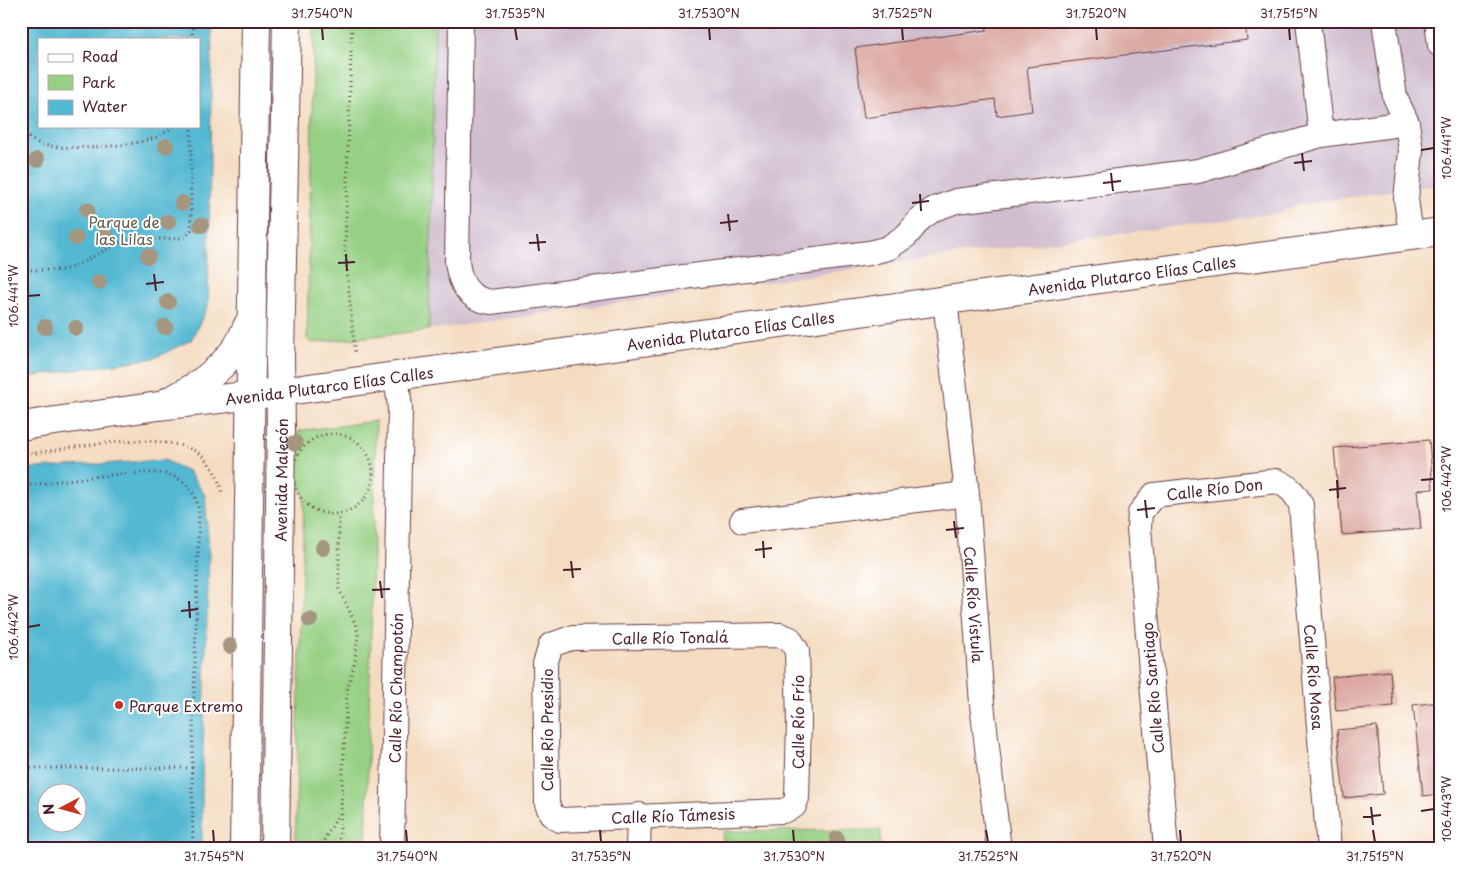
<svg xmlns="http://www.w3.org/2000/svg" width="1461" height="870" font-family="'Playpen Sans',sans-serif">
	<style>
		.industrial { fill: #d0bdce }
		.green { fill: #96d084; stroke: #707858 }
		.water { fill: #53b8d1; stroke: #4e6c7e; fill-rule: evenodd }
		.building { fill: #dba7a0 }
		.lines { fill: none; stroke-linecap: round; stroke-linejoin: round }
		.minor-casing { stroke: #643b42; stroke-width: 26 }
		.major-casing { stroke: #643b42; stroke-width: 30 }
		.path { stroke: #643b42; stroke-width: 3; stroke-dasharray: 1 4; stroke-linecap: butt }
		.minor { stroke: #fff; stroke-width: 24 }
		.major { stroke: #fff; stroke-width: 28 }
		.tree { fill: #a59680 }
		.ticks { fill: none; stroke: #4a1f2b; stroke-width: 2 }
		.poi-dot { fill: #c8321e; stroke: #fff; stroke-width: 2 }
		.labels { text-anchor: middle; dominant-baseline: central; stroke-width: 4; stroke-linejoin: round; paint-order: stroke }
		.park-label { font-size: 15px; fill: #655d4a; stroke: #fff }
		.street-label { font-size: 15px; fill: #4a1f2b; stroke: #fff }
		.poi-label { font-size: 15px; fill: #4a1f2b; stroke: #fff; text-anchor: start }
		.neatline { fill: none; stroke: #4a1f2b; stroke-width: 2 }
		.ticks-label { font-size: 12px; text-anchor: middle; fill: #4a1f2b }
	</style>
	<rect width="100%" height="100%" fill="#fff"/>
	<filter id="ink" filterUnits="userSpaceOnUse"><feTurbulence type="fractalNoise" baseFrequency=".02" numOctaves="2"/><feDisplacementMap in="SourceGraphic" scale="10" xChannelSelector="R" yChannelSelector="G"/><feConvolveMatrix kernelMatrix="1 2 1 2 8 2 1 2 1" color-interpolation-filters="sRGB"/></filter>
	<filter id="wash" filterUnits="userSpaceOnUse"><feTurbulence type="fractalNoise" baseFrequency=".0096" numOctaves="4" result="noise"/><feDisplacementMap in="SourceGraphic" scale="20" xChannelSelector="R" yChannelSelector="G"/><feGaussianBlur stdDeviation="1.12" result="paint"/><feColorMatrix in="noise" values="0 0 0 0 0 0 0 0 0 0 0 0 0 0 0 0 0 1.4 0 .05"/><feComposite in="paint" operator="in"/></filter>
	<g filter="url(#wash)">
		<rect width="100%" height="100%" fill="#f4dcc1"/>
		<path class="industrial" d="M435,21H1440V184L1296,205L1280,213L931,258L429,330Z"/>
		<path class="green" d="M314,21H435L429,330L311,343L307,339Z
			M376,421L366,849H295L304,495L297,477L298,431Z
			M881,830L880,849H722L723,831Z"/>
		<path class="water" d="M21,21H212L208,306L191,340L155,358L21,378ZM39,39H199V126H39Z
			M164,460L188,471L205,495L209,552L202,785V849H21V469ZM48,792H78V822H48Z"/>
		<g id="blocks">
			<path class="building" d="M986,21H1245L1247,40L1027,67L1032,111L997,116L995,99L864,118L855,48L987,30Z
				M1429,440L1433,489L1417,490L1421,529L1342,535L1334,448Z
				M1390,671L1393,706L1336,711L1332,677Z
				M1440,702V794L1423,796L1413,705Z
				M1377,726L1383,794L1344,798L1337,730Z"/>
		</g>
	</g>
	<g filter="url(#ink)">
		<use href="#blocks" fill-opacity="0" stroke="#643b42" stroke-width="1"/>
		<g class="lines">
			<g class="minor-casing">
				<g id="minor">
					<path d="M461,21L457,262C460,284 468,299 491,302L869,253L888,248L907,235L920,219L934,209L956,201L1198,171L1321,135L1407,123"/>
					<path d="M1308,21L1321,135"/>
					<path d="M1384,21L1395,97L1407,123L1411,151L1406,199L1411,236"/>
					<path d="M1437,21L1440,45"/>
					<path id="s1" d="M945,300L967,494L982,704L999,849"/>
					<path d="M742,521L967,494"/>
					<path d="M780,635L790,639L797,651L799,721L797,798L794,806L783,811L560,820L552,815L547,804L545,664L551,645L571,638Z"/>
					<path id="s2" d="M392,849L400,407L396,376"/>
					<path d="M638,849L639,815"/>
					<path id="s3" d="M1166,849L1139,528L1140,513L1154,495L1277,481C1290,487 1295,493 1301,505L1329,849"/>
				</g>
			</g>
			<g class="major-casing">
				<g id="major">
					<path d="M169,401C193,390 218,372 234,351C241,343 244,332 249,323"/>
					<path id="s4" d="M21,426L158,406L280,392L1440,232"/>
					<path d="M244,849L256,21"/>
					<path id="s5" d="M275,849L281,432L280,356L287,21"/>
				</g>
			</g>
			<path class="path" d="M352,21L345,249L355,355
				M192,39L193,21
				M21,131C27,136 33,141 40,144C64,151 127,147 151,139C160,137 167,131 175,126
				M21,270H62L73,267L123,241L182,238L187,236L191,230V126
				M293 474a40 40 0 1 1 80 0a40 40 0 1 1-80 0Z
				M21,455C70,449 148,430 193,450C208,457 220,478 222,494
				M21,488L28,485C58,482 150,466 173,476C189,483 196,495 199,511L192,768
				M21,768H192L193,849
				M319,849L339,814
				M339,849L347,691L355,660L358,634L356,625L339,589V515"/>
			<use href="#minor" class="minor"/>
			<use href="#major" class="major"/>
		</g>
		<g class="tree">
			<circle cx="166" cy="146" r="8"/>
			<circle cx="37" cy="160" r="8"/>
			<circle cx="182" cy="203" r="8"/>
			<circle cx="87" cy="210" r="8"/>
			<circle cx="168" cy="222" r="8"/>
			<circle cx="201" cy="225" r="8"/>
			<circle cx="105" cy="234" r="8"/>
			<circle cx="76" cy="238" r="8"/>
			<circle cx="148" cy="256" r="8"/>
			<circle cx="99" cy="282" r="8"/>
			<circle cx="168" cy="302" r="8"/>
			<circle cx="45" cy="327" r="8"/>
			<circle cx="165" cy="327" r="8"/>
			<circle cx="76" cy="328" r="8"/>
			<circle cx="295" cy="443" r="8"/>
			<circle cx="323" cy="548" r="8"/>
			<circle cx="310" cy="620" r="8"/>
			<circle cx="230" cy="646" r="8"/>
			<circle cx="837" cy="839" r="8"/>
		</g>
	</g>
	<path class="ticks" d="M322,28L323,40M515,28L517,40M709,28L710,40M902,28L903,40M1096,28L1097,40M1289,28L1290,40M1421,150L1434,148M1302,153L1304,171M1294,163L1312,161M1111,173L1113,191M1103,183L1121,181M920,194L921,211M912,203L929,201M728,214L730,231M720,223L738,221M537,234L539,251M529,243L546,242M346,254L347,271M338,263L355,262M154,274L156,291M146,284L164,282M28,296L40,295M1337,480L1338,498M1421,480L1434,479M1329,490L1346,488M1145,500L1147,518M1137,510L1155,508M954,521L956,538M946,530L964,528M763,541L764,558M755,550L772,548M571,561L573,578M563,570L581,569M380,581L382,598M372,590L390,589M189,601L190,618M181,611L198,609M28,627L40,625M1371,807L1373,825M1421,811L1434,809M1363,817L1381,815M213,830L214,842M406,830L407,842M600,830L601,842M793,830L794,842M986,830L988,842M1180,830L1181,842M1373,830L1375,842"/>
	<circle class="poi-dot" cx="119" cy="705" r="5"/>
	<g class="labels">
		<g class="park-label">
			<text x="124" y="221">Parque de<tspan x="124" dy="17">las Lilas</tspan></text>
		</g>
		<g class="street-label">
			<text stroke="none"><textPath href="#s4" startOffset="1121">Avenida Plutarco Elías Calles</textPath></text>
			<text stroke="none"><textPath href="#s4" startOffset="716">Avenida Plutarco Elías Calles</textPath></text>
			<text stroke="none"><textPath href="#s4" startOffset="311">Avenida Plutarco Elías Calles</textPath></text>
			<text stroke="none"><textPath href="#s5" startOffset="369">Avenida Malecón</textPath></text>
			<text stroke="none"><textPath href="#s3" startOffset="421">Calle Río Don</textPath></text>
			<text stroke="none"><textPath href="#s1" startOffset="306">Calle Río Vistula</textPath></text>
			<text transform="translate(670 637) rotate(-1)">Calle Río Tonalá</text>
			<text stroke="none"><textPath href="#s3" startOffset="691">Calle Río Mosa</textPath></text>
			<text stroke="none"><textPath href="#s2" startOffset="161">Calle Río Champotón</textPath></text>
			<text transform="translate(1152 688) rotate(-95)">Calle Río Santiago</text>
			<text transform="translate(797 722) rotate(-90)">Calle Río Frío</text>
			<text transform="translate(546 730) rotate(-90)">Calle Río Presidio</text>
			<text transform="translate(673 815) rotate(-2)">Calle Río Támesis</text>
		</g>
		<g class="poi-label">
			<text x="129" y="705">Parque Extremo</text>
		</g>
	</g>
	<rect width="1461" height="870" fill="none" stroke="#fff" stroke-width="55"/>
	<rect x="38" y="38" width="162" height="90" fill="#ffffff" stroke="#b7a5aa"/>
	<rect x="48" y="54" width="25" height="8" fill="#ffffff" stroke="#b7a5aa"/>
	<text x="82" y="62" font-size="15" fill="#4a1f2b">Road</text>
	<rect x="48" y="75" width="25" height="15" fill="#96d084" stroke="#b7a5aa"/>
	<text x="82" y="88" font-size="15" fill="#4a1f2b">Park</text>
	<rect x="48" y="100" width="25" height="15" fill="#53b8d1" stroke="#b7a5aa"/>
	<text x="82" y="112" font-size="15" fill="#4a1f2b">Water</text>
	<g transform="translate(62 808) rotate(264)"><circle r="24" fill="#ffffff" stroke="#b7a5aa"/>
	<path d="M0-4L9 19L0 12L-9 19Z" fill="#c8321e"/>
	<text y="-8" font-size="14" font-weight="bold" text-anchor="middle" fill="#4a1f2b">N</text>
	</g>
	<rect x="28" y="28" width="1406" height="814" class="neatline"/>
	<g class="ticks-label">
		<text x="322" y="18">31.7540°N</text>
		<text x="515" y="18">31.7535°N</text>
		<text x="709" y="18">31.7530°N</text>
		<text x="902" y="18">31.7525°N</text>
		<text x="1096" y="18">31.7520°N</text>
		<text x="1289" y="18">31.7515°N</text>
		<text transform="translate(1447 148) rotate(-90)" y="4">106.441°W</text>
		<text transform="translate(14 296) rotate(-90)" y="4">106.441°W</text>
		<text transform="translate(1447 479) rotate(-90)" y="4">106.442°W</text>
		<text transform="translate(14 627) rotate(-90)" y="4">106.442°W</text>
		<text transform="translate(1447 809) rotate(-90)" y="4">106.443°W</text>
		<text x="214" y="861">31.7545°N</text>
		<text x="407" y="861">31.7540°N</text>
		<text x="601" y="861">31.7535°N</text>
		<text x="794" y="861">31.7530°N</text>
		<text x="988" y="861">31.7525°N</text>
		<text x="1181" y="861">31.7520°N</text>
		<text x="1375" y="861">31.7515°N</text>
	</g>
</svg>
